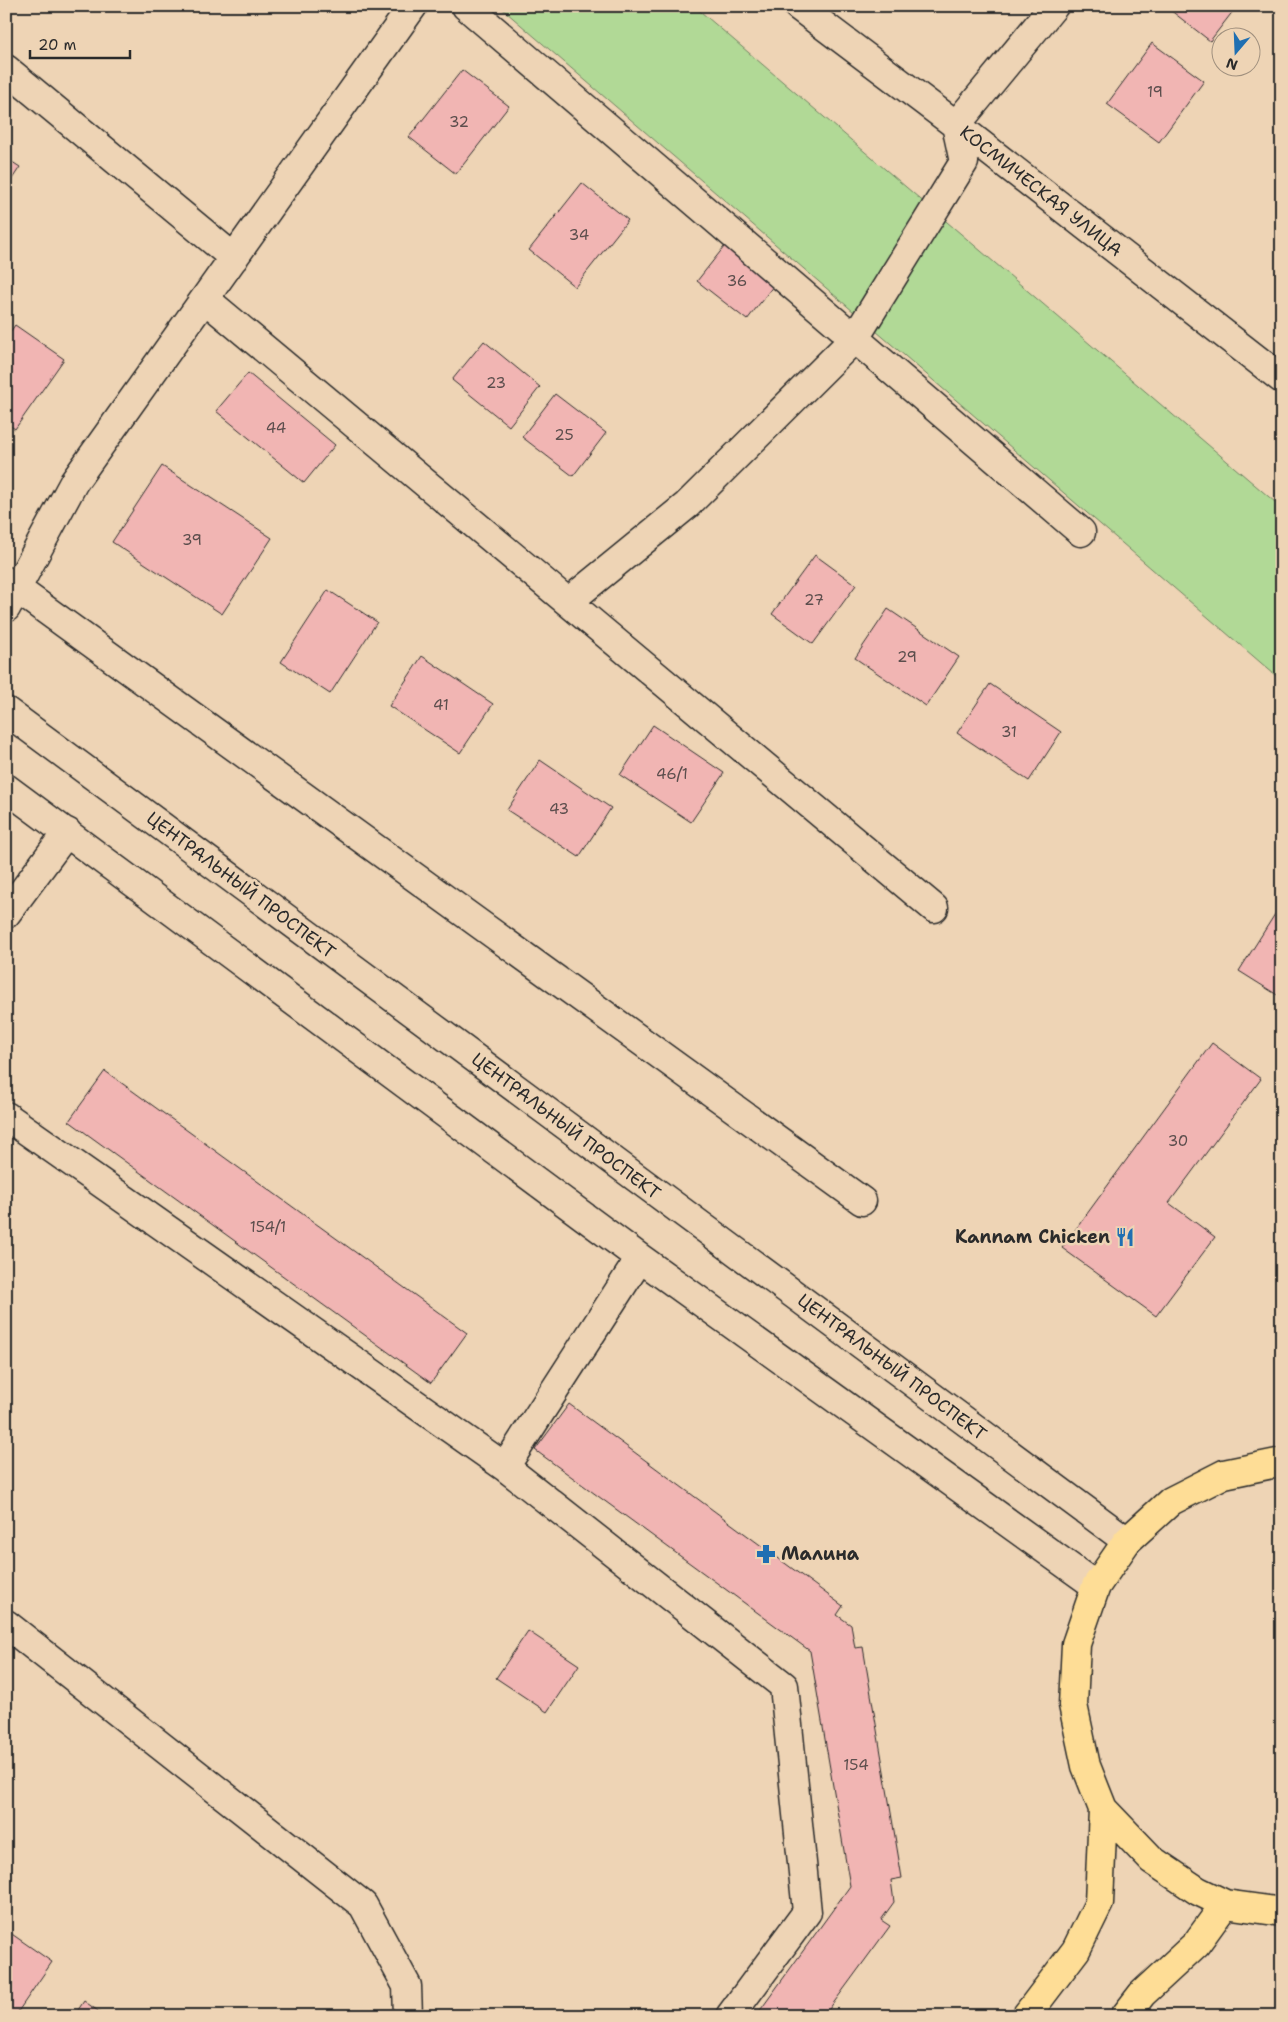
<svg xmlns="http://www.w3.org/2000/svg" width="1288" height="2022" font-family="'Shantell Sans',sans-serif">
	<style>
		.green { fill: #b1d996; stroke: #6e8260 }
		.building { fill: #f1b5b3; stroke: #2b2b2b }
		.lines { fill: none; stroke-linecap: round; stroke-linejoin: round }
		.minor-casing { stroke: #2b2b2b; stroke-width: 31 }
		.major-casing { stroke: #2b2b2b; stroke-width: 31 }
		.minor { stroke: #eed4b5; stroke-width: 28 }
		.major { stroke: #fedd96; stroke-width: 28 }
		.labels { text-anchor: middle; dominant-baseline: central; stroke-width: 5; stroke-linejoin: round; paint-order: stroke }
		.number-label { font-size: 15px; fill: #5c4e4d }
		.street-label { font-size: 18px; fill: #2b2b2b; stroke: #eed4b5 }
		.poi-label { font-size: 18px; font-weight: bold; fill: #2b2b2b; stroke: #eed4b5; text-anchor: end }
	</style>
	<rect width="100%" height="100%" fill="#eed4b5"/>
	<filter id="ink" filterUnits="userSpaceOnUse"><feTurbulence type="fractalNoise" baseFrequency=".02" numOctaves="2"/><feDisplacementMap in="SourceGraphic" scale="10" xChannelSelector="R" yChannelSelector="G"/><feConvolveMatrix kernelMatrix="1 2 1 2 8 2 1 2 1" color-interpolation-filters="sRGB"/></filter>
	<g filter="url(#ink)">
		<path class="green" d="M499,6H694L1282,508V681Z"/>
		<path class="building" d="M1165,6H1237L1210,41Z
			M1152,43L1204,81L1159,142L1107,104Z
			M462,70L509,106L456,174L409,137Z
			M6,158L20,167L6,188Z
			M582,183L628,220L575,287L529,250Z
			M728,242L777,281L747,320L697,281Z
			M15,325L64,359L15,429L6,423V338Z
			M484,341L540,387L509,426L452,380Z
			M248,373L335,445L304,483L216,411Z
			M555,394L606,433L573,476L522,437Z
			M162,466L272,538L222,614L112,542Z
			M815,555L856,585L813,644L772,614Z
			M328,590L377,622L330,694L281,662Z
			M888,609L959,657L926,706L855,658Z
			M422,656L493,704L460,753L389,706Z
			M990,684L1061,732L1029,781L957,733Z
			M653,725L724,773L691,822L620,775Z
			M540,760L611,808L579,857L507,810Z
			M1282,903V998L1239,971Z
			M1212,1043L1261,1079L1169,1203L1215,1237L1156,1316L1062,1248Z
			M105,1071L467,1333L431,1383L69,1121Z
			M569,1404L843,1606L837,1615L851,1625L855,1648L863,1647L902,1878L891,1880L894,1902L881,1920L890,1926L824,2016H756L850,1886L810,1651L535,1450Z
			M528,1631L579,1665L547,1712L496,1678Z
			M6,1930L52,1962L15,2016H6Z
			M84,2001L105,2016H74Z"/>
		<g class="lines">
			<g class="minor-casing">
				<path id="minor" d="M466,6L1081,532
					M798,6L956,125L1282,379
					M6,69L234,258
					M205,299L934,908
					M6,581L862,1201
					M568,602L687,505L855,338L964,162L956,125L1054,6
					M6,608L74,482L413,6
					M6,711L1127,1541
					M6,788L640,1258L1096,1586
					M6,914L67,832
					M6,1116L505,1467L640,1258
					M505,1467L784,1686L807,1912L730,2016
					M6,1624L363,1905L407,1986L408,2016"/>
			</g>
			<g class="major-casing">
				<path id="major" d="M1282,1462L1224,1474L1171,1501L1127,1541L1096,1586L1076,1644L1073,1705L1086,1766L1103,1809L1152,1860L1198,1891L1225,1904L1282,1912
					M1026,2016L1076,1950L1099,1903L1103,1809
					M1125,2016L1142,1994L1196,1944L1225,1904"/>
			</g>
			<use href="#minor" class="minor"/>
			<use href="#major" class="major"/>
		</g>
	</g>
	<defs>
		<g id="restaurant-bare" transform="scale(1.5)"><path d="M-5-6h1v4h1v-4h1v4h1v-4h1v5L-1.5 .5V6h-2V.5L-5-1ZM5-6V6H3V1.5H1.5Q1.5-4 5-6Z" fill="#1f6fb2" stroke="#eed4b5" stroke-width="2.5" paint-order="stroke"/></g>
		<g id="pharmacy-bare" transform="scale(1.5)"><path d="M-2-6h4v4h4v4h-4v4h-4v-4h-4v-4h4Z" fill="#1f6fb2" stroke="#eed4b5" stroke-width="2.5" paint-order="stroke"/></g>
	</defs>
	<g fill-rule="evenodd">
		<use href="#restaurant-bare" x="1125" y="1237"/>
		<use href="#pharmacy-bare" x="766" y="1554"/>
	</g>
	<g class="labels">
		<g class="number-label">
			<text x="1155" y="92">19</text>
			<text x="459" y="122">32</text>
			<text x="579" y="235">34</text>
			<text x="737" y="281">36</text>
			<text x="496" y="383">23</text>
			<text x="276" y="428">44</text>
			<text x="564" y="435">25</text>
			<text x="192" y="540">39</text>
			<text x="814" y="600">27</text>
			<text x="907" y="657">29</text>
			<text x="441" y="705">41</text>
			<text x="1009" y="732">31</text>
			<text x="672" y="774">46/1</text>
			<text x="559" y="809">43</text>
			<text x="1178" y="1141">30</text>
			<text x="268" y="1227">154/1</text>
			<text x="856" y="1765">154</text>
		</g>
		<g class="street-label">
			<text transform="translate(1041 191) rotate(38)">КОСМИЧЕСКАЯ УЛИЦА</text>
			<text transform="translate(241 885) rotate(37)">ЦЕНТРАЛЬНЫЙ ПРОСПЕКТ</text>
			<text transform="translate(566 1126) rotate(37)">ЦЕНТРАЛЬНЫЙ ПРОСПЕКТ</text>
			<text transform="translate(892 1367) rotate(37)">ЦЕНТРАЛЬНЫЙ ПРОСПЕКТ</text>
		</g>
		<g class="poi-label">
			<text x="1110" y="1237">Kannam Chicken</text>
			<text x="781" y="1554" text-anchor="start">Малина</text>
		</g>
	</g>
	<rect width="1288" height="2022" fill="none" stroke="#eed4b5" stroke-width="25"/>
	<rect x="12" y="12" width="1263" height="1997" fill="none" stroke="#2b2b2b" stroke-width="2" filter="url(#ink)"/>
	<g transform="translate(1236 52) rotate(199)"><circle r="24" fill="#eed4b5" stroke="#a0907e"/>
	<path d="M0-4L9 19L0 12L-9 19Z" fill="#1f6fb2"/>
	<text y="-8" font-size="14" font-weight="bold" text-anchor="middle" fill="#2b2b2b">N</text>
	</g>
	<path d="M30 50v8h100v-8" fill="none" stroke="#2b2b2b" stroke-width="2.5"/>
	<text x="38" y="50" font-size="15" fill="#2b2b2b" stroke="#eed4b5" stroke-width="4" paint-order="stroke">20 m</text>
</svg>
